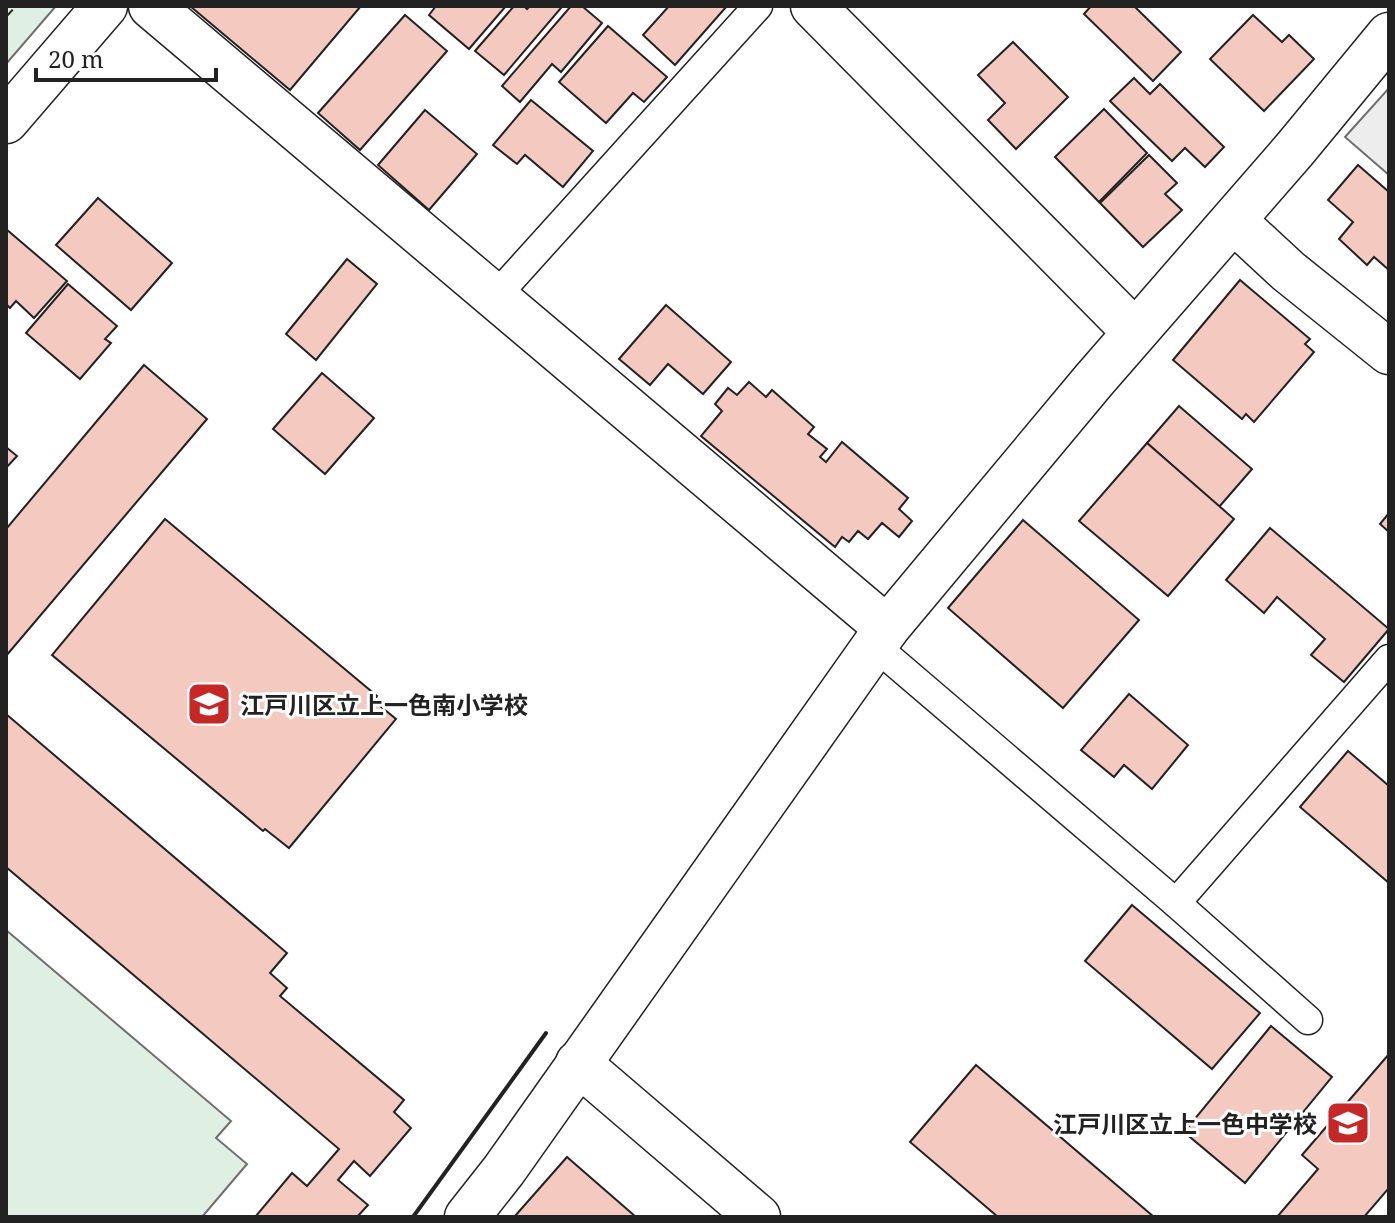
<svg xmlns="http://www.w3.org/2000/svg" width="1395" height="1223" font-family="'Noto Serif','Noto Sans JP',serif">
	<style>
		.green { fill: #e0efe3; stroke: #6f6f6f; stroke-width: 2 }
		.parking { fill: #ededed; stroke: #6f6f6f; stroke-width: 2 }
		.building { fill: #f3c9c0; stroke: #222; stroke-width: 2 }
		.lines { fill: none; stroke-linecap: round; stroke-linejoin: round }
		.lane-casing { stroke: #222; stroke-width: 31 }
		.street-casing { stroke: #222; stroke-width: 47 }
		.lane { stroke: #fff; stroke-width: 28 }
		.street { stroke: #fff; stroke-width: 44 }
		.fence { stroke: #222; stroke-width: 2; stroke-dasharray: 10 4; stroke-linecap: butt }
		.wall { stroke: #222; stroke-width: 4 }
		.labels { text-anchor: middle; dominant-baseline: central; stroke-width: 6; stroke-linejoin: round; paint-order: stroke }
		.poi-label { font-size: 24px; font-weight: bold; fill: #222; stroke: #fff; text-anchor: start }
	</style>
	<rect width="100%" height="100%" fill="#fff"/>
	<!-- green -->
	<g class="green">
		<path d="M6,6H56L6,64Z"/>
		<path d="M6,930L231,1121L216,1138L247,1164L202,1217H6Z"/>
	</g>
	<!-- parking -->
	<path class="parking" d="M1389,88V175L1345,137Z"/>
	<!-- building -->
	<g class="building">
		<path d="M190,6H361L290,90Z"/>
		<path d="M436,6H506L469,49L429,15Z"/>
		<path d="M514,6H524L527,9L530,6H558L561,8L504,75L475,51Z"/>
		<path d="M571,6H582L602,23L561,72L552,64L520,102L502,86Z"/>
		<path d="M669,6H727L675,65L643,35Z"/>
		<path d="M1091,6H1134L1181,52L1153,81L1084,14Z"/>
		<path d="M405,15L447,51L360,150L318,113Z"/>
		<path d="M1253,15L1282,42L1289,35L1314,59L1264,111L1210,59Z"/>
		<path d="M608,26L667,77L644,102L633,93L606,123L559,82Z"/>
		<path d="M1013,42L1068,97L1016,149L988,120L1005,103L978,75Z"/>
		<path d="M1134,78L1150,94L1160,84L1224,147L1205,167L1185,148L1172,161L1110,101Z"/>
		<path d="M531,100L593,151L563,187L525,155L517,164L493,145Z"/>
		<path d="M1104,109L1147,153L1099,202L1055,157Z"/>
		<path d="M425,110L477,154L429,210L378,165Z"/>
		<path d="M1149,155L1177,183L1165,194L1182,210L1143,247L1100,203Z"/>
		<path d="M1358,165L1389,192V270L1374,257L1367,265L1339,239L1353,222L1328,200Z"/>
		<path d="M98,198L172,263L131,310L56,245Z"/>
		<path d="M6,229L67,281L34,318L16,301L10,308L6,304Z"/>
		<path d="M347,259L377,284L316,360L286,334Z"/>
		<path d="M1240,280L1310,339L1305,344L1314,352L1254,422L1246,414L1242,419L1173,360Z"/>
		<path d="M68,284L117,326L105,339L111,343L80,379L26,333Z"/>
		<path d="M666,305L731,362L703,394L668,364L650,385L619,359Z"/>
		<path d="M144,365L207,419L6,656V529Z"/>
		<path d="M322,373L374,418L325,474L273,429Z"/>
		<path d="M749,382L766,397L772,390L814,427L808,434L827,449L820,457L826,462L842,442L908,498L899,509L912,521L899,537L882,523L868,539L858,531L849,542L842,537L835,547L701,436L722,411L715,404L728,388L737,395Z"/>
		<path d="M1179,406L1252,469L1219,507L1147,443Z"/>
		<path d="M1147,443L1234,519L1168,596L1079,521Z"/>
		<path d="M6,447L17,456L6,468Z"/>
		<path d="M1389,513V532L1380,524Z"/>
		<path d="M165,519L377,696L374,701L396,719L289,848L265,829L263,831L52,655Z"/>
		<path d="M1023,520L1139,620L1063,708L948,608Z"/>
		<path d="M1270,528L1389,629L1344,682L1311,655L1325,639L1277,597L1264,613L1226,580Z"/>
		<path d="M1129,694L1188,745L1152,789L1124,765L1114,777L1081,750Z"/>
		<path d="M6,714L287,953L270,973L287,988L280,996L404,1100L394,1112L411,1128L370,1176L354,1161L338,1180L368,1205L357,1217H255L292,1173L307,1186L339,1149L6,867Z"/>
		<path d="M1348,751L1389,786V883L1300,807Z"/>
		<path d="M1132,905L1260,1013L1212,1069L1085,961Z"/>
		<path d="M1271,1026L1332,1077L1245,1183L1184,1132Z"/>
		<path d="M1389,1054V1188L1364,1217H1277L1318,1169L1302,1155Z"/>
		<path d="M976,1065L1154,1217H998L910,1142Z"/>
		<path d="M567,1157L636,1217H517L515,1216Z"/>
	</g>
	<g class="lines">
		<!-- lane casing -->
		<g class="lane-casing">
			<g id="lane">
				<path d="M494,298L758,6"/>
				<path d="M874,645L1176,903L1308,1020"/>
				<path d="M1176,903L1389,659"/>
			</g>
		</g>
		<!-- street casing -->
		<g class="street-casing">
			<g id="street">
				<path d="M151,6L887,628"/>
				<path d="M813,6L1135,332"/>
				<path d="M6,121L105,6"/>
				<path d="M1234,221L1288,271L1389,352"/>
				<path d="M578,1063L758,1217"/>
				<path d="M467,1217L504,1170L887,628L1094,380L1295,149L1389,35"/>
			</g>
		</g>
		<!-- lane -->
		<use href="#lane" class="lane"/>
		<!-- street -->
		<use href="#street" class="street"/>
		<!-- fence -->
		<path class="fence" d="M6,17L16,6"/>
		<!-- wall -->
		<path class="wall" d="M413,1217L546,1033"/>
	</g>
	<!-- icons -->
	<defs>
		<g id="school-square" transform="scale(2.3)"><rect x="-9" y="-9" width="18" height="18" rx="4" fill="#c62828" stroke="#fff"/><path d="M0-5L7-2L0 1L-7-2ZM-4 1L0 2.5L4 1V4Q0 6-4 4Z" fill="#fff"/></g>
	</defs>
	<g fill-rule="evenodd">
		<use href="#school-square" x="209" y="704"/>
		<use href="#school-square" x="1348" y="1123"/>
	</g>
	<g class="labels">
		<!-- poi labels -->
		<g class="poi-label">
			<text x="240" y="704">江戸川区立上一色南小学校</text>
			<text x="1317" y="1123" text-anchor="end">江戸川区立上一色中学校</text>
		</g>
	</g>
	<!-- border -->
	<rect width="1395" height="1223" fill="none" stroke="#222222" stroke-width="16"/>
	<!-- scale -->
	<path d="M36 68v12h180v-12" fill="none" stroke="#222222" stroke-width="4"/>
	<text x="48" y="68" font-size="24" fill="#222222" stroke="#ffffff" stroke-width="6" paint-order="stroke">20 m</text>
</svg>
